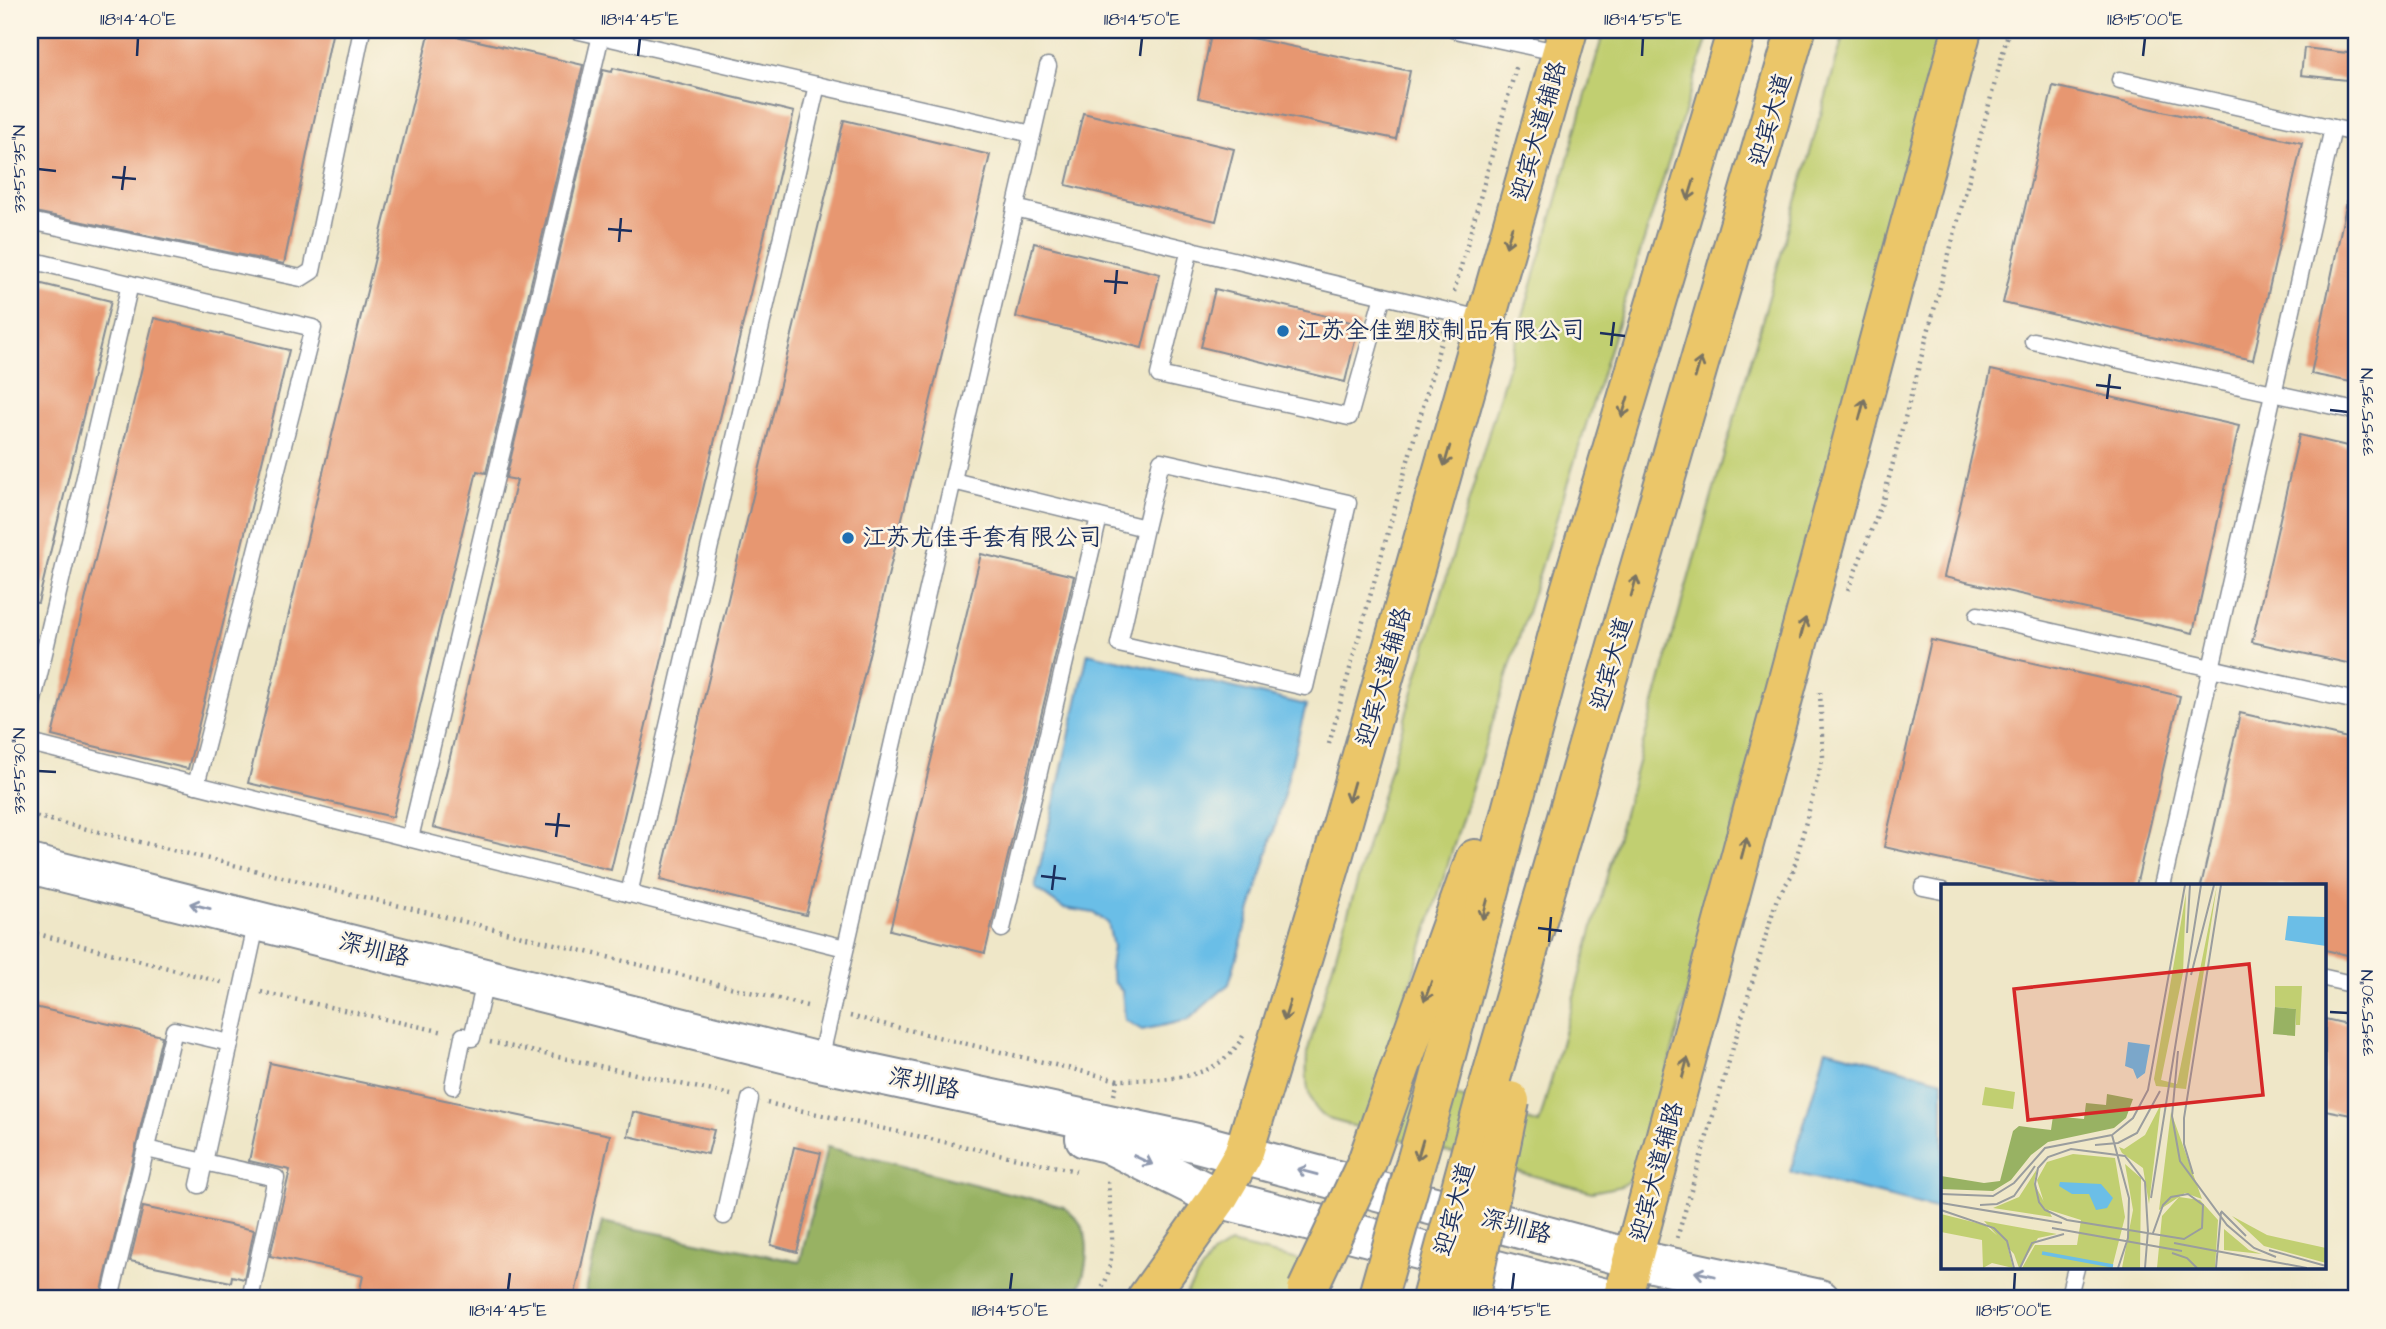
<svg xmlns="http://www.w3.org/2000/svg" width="2386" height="1329" font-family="'Architects Daughter','LXGW WenKai TC',sans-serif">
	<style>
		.green { fill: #c1cf71; stroke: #6e7f68; stroke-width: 2 }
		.forest { fill: #98b263; stroke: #5a7060; stroke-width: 2 }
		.water { fill: #6bbee7; stroke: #4376a2; stroke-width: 2 }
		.building { fill: #e79771 }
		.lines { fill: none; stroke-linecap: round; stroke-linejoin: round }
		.service-casing { stroke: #858b93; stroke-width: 19 }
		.tertiary-casing { stroke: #858b93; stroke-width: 42 }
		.primary-casing { stroke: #858b93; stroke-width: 42 }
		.trunk-casing { stroke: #858b93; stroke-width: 42 }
		.path { stroke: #858b93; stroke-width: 4.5; stroke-dasharray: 2 5; stroke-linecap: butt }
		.service { stroke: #fff; stroke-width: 16 }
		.tertiary { stroke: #fff; stroke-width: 38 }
		.primary { stroke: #ebc669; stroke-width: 38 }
		.trunk { stroke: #ebc669; stroke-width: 38 }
		.trunk-bridge-casing { stroke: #858b93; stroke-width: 42; stroke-linecap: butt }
		.trunk-bridge { stroke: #ebc669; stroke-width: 38 }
		.oneway { stroke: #797363 }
		.oneway2 { stroke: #8d97ae }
		.ticks { fill: none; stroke: #1b2f5e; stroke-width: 2.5 }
		.poi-dot { fill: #1f6fb2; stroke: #fcf5e5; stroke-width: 2.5 }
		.labels { text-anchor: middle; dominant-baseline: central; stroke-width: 5; stroke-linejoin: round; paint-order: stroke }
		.street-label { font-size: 24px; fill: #1b2f5e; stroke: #fcf5e5 }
		.poi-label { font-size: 24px; fill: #1b2f5e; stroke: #fcf5e5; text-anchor: start }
		.inset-river { fill: none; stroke: #6bbee7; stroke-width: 3.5 }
		.inset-road { fill: none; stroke: #9a9d9e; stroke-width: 2 }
		.view { fill: #d62828; fill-opacity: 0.15; stroke: #d62828; stroke-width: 3.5 }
		.inset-edge { fill: none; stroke: #1b2f5e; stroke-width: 3.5 }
		.neatline { fill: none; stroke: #1b2f5e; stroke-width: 2.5 }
		.ticks-label { font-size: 18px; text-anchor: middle; fill: #1b2f5e }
	</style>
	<rect width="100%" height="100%" fill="#fcf5e5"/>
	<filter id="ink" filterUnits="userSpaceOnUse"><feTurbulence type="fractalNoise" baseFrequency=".0143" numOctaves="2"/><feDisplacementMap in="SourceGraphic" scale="14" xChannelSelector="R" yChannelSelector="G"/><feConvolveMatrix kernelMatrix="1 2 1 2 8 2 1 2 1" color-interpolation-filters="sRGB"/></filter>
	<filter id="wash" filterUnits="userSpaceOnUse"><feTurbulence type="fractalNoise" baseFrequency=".00686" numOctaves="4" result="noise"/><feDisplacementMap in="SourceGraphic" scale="28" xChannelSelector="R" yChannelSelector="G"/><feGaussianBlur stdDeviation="1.57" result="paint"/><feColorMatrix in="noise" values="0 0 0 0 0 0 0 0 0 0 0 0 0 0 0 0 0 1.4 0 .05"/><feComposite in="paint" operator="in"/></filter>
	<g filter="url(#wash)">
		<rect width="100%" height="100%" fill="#efe7c8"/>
		<!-- green -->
		<g class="green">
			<path d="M1604,30H1710L1383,1071L1539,1124L1683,598L1845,30H1948L1639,1174L1621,1186L1592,1192L1328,1119C1304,1105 1306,1077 1307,1053L1554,210Z"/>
			<path d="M1230,1244L1311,1263L1293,1299H1182L1212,1255Z"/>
		</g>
		<!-- forest -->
		<path class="forest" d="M827,1147L1064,1207C1070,1213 1080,1220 1083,1228C1092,1251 1084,1278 1075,1299H584L602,1222L800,1262Z"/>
		<!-- water -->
		<g class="water">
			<path d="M1088,653L1306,705L1277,821L1229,984L1188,1020L1142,1030L1125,1020L1122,991L1114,982L1110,968L1113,947L1108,923L1094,913L1063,908L1035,888Z"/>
			<path d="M1826,1049L1943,1080V1210L1790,1172Z"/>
		</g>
		<g id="blocks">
			<!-- building -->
			<g class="building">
				<path d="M30,30H333L284,264L30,211Z"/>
				<path d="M430,30L583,65L486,473L477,471L393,817L248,783Z"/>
				<path d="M1212,30L1410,71L1396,139L1198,98Z"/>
				<path d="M2304,48L2356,54V81L2301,75Z"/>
				<path d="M613,68L794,112L611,870L433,827L517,480L506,478L603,70L612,72Z"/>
				<path d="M2053,86L2302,143L2253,360L2003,303Z"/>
				<path d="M1083,113L1234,149L1216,221L1066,185Z"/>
				<path d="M844,120L990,155L806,915L660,880Z"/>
				<path d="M2347,201L2356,202V383L2311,374Z"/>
				<path d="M1034,243L1160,274L1142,348L1016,317Z"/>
				<path d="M30,281L111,301L38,603L30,602Z"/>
				<path d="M1215,289L1359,324L1345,382L1201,347Z"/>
				<path d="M154,318L289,350L188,769L52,736Z"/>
				<path d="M1991,370L2239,426L2193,633L1944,577Z"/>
				<path d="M2299,435L2356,448V665L2252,642Z"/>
				<path d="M981,554L1074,576L985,953L890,930Z"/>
				<path d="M1931,640L2180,696L2136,886H2059L1884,847Z"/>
				<path d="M2240,713L2356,740V957L2325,950V886H2201Z"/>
				<path d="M30,1006L162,1036L100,1299H30Z"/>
				<path d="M2325,1019L2356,1026V1116L2325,1110Z"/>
				<path d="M270,1063L610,1135L574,1299H358L363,1276L270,1256L290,1170L249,1161Z"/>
				<path d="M633,1112L714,1130L708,1154L628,1136Z"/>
				<path d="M794,1147L821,1153L797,1252L771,1245Z"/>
				<path d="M143,1207L254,1230L244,1279L232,1276L231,1282L130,1261Z"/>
			</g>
		</g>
	</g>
	<g filter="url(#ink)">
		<use href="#blocks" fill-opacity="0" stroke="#858b93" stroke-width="2"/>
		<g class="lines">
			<!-- service casing -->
			<g class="service-casing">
				<g id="service">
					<path d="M575,30L1032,134"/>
					<path d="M1455,30L1561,53"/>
					<path d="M2120,80L2356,133"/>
					<path d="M1015,208L1485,320"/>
					<path d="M30,221L301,278L312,271L362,30"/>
					<path d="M1190,249L1159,375L1349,417L1383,296"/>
					<path d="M30,260L313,328L196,785"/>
					<path d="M2033,341L2356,411"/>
					<path d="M953,481L1145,528L1161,461L1348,503L1305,687L1119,644L1145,528"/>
					<path d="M1978,615L2356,701"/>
					<path d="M30,713L130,284"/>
					<path d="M30,743L845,948"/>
					<path d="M410,838L601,35"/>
					<path d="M2162,886L2333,128"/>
					<path d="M1923,887L1943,891"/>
					<path d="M629,894L817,85"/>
					<path d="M1002,929L1099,517"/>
					<path d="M2325,978L2356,985"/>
					<path d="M472,1038L486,978"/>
					<path d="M819,1064L1048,66"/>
					<path d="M453,1086L463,1036"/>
					<path d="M146,1149L276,1178L250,1299"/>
					<path d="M199,1185L257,921"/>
					<path d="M724,1216L750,1099"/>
					<path d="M110,1299L174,1030L230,1043"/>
					<path d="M2068,1299L2076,1268"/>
				</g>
			</g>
			<!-- tertiary casing -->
			<g class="tertiary-casing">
				<g id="tertiary">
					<path d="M30,864L819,1062L1193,1142L1634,1259L1820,1299"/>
					<path d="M1085,1138L1107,1143L1218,1198L1609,1299"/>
				</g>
			</g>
			<!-- primary casing -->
			<g class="primary-casing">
				<g id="primary">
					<path d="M1146,1299L1218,1198L1243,1155L1331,864L1568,30"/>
					<path d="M1622,1299L1962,30"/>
				</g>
			</g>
			<!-- trunk casing -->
			<g class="trunk-casing">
				<g id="trunk">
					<path d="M1398,1074L1475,859"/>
					<path d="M1438,1085L1566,604L1737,30"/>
					<path d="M1485,1099L1796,30"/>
				</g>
			</g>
			<!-- path -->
			<g class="path">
				<path d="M1454,292L1517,64"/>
				<path d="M1848,590L1883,500L2009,30"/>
				<path d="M1329,744L1444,331"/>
				<path d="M30,815L811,1007"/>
				<path d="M30,932L225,983"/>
				<path d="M261,992L444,1032"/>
				<path d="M850,1016L1118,1080"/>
				<path d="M490,1042L731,1095"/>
				<path d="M1114,1095L1118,1080C1166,1079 1220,1083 1244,1034"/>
				<path d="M767,1103L1076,1171"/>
				<path d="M1677,1238L1777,898L1792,875L1823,757L1820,692"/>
				<path d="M1095,1299C1122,1265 1109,1217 1108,1177"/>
			</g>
			<!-- service -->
			<use href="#service" class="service"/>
			<!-- tertiary -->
			<use href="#tertiary" class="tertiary"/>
			<!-- primary -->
			<use href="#primary" class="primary"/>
			<!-- trunk -->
			<use href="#trunk" class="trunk"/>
			<!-- trunk-bridge casing -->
			<g class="trunk-bridge-casing">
				<g id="trunk-bridge">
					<path d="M1307,1290L1367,1162L1398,1074"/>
					<path d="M1377,1299L1438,1085"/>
					<path d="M1431,1299L1485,1099"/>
					<path d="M1469,1299L1510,1101"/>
				</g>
			</g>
			<!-- trunk-bridge -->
			<use href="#trunk-bridge" class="trunk-bridge"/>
		</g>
		<!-- one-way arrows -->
		<defs><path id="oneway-shaft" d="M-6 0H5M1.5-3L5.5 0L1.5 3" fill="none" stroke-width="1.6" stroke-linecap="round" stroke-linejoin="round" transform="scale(1.75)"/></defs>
		<g class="oneway">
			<use href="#oneway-shaft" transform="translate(1691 190) rotate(107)"/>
			<use href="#oneway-shaft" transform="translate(1509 237) rotate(106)"/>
			<use href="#oneway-shaft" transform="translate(1698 368) rotate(-74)"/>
			<use href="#oneway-shaft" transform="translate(1625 407) rotate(107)"/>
			<use href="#oneway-shaft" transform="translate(1862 409) rotate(-75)"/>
			<use href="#oneway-shaft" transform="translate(1447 456) rotate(106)"/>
			<use href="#oneway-shaft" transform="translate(1634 586) rotate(-74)"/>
			<use href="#oneway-shaft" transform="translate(1803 628) rotate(-75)"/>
			<use href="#oneway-shaft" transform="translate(1351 792) rotate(106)"/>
			<use href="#oneway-shaft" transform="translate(1744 848) rotate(-75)"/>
			<use href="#oneway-shaft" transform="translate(1485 909) rotate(105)"/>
			<use href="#oneway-shaft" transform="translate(1428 991) rotate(110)"/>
			<use href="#oneway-shaft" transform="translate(1287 1011) rotate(107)"/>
			<use href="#oneway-shaft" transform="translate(1685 1068) rotate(-75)"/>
			<use href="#oneway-shaft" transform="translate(1420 1150) rotate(106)"/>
		</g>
		<g class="oneway2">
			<use href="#oneway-shaft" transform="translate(200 906) rotate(-166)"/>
			<use href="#oneway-shaft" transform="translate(1143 1160) rotate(26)"/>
			<use href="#oneway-shaft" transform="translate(1307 1172) rotate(-165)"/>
			<use href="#oneway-shaft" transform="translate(1705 1274) rotate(-168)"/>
		</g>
	</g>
	<!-- ticks -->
	<path class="ticks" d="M137,56L138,38M638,56L640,38M1140,56L1142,38M1642,56L1643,38M2143,56L2145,38M38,169L56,171M112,177L136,179M122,190L125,166M608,229L632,231M619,242L621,218M1104,281L1128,283M1115,294L1117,270M1600,333L1625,336M1611,346L1614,322M2096,385L2121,388M2107,399L2110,374M2330,410L2348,412M38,771L56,772M545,824L570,826M556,837L559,813M1041,876L1066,879M1052,890L1055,865M1538,928L1562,931M1549,942L1551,917M2330,1012L2348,1013M508,1290L510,1273M1010,1290L1012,1273M1512,1290L1514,1273M2014,1290L2015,1273"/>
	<!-- markers -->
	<g class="poi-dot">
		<circle cx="1283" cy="331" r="7"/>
		<circle cx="848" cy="538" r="7"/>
	</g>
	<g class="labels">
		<!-- street labels -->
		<g class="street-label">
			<text transform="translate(1771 120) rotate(-74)">迎宾大道</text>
			<text transform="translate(1539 131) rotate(-74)">迎宾大道辅路</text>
			<text transform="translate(1612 664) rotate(-74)">迎宾大道</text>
			<text transform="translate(1384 677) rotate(-74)">迎宾大道辅路</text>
			<text transform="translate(374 950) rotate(14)">深圳路</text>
			<text transform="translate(924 1084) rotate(12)">深圳路</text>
			<text transform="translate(1657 1172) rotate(-75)">迎宾大道辅路</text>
			<text transform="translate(1455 1209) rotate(-75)">迎宾大道</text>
			<text transform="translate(1516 1227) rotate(15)">深圳路</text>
		</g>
		<!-- poi labels -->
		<g class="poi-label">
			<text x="1297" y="331">江苏全佳塑胶制品有限公司</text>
			<text x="862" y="538">江苏尤佳手套有限公司</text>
		</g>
	</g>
	<!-- overview -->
	<g transform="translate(1941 884)">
		<rect width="385" height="385" fill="#efe7c8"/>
		<path d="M276,1L245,205L215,202L213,195L245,9L242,89L220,196L236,200ZM334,102H361L359,141H355V125L334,123ZM44,203L74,208L72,225L41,221ZM220,220L208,320L202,284L181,269L178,263L183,265L204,251ZM230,228L261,315L244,309L218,326ZM132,270L174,274L184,333L171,384H81L94,361H136L140,336L105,325L96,296L106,278ZM184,280L200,294L199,384H181L192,326ZM96,285L93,299L111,333L52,324L78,313ZM238,313L259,316L277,336L274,384H216L221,332ZM0,330L44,341L66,360L72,384L51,379L42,384L41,356L0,348ZM291,332L326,351L385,364V379L323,362ZM43,337L116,350L97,354L78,384L73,370ZM283,345L308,366L321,370L283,366Z" fill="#c1cf71"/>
		<path d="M334,123L355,125L354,152L332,150ZM166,210L192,215L185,234L173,244L107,258L90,271L70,296L52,307L0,305V292L43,299L59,297L72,247L78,242L110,246L112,232L143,235L145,219L165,221Z" fill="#98b263"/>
		<path d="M347,32L385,33V62L344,56ZM187,158L209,161L204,189L196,195L192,185L184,182ZM119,298L160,300L172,314L166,324L155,326L148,310H131L118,302Z" fill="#6bbee7"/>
		<path class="inset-river" d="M101,369L172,382"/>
		<path class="inset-road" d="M246,49L249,1M250,91L273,1M237,167L231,232L239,277L286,341L313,364L335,373M154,261L177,259L196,249L219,207M252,290L243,260V234L280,1M0,310L52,312L73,299L104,264L171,251M210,314L260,1M0,319L121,339M39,321L56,320L73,312L94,282M0,326L53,344L66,357L73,384M280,327L305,352M111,344L241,367M207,348L204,298L184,272L130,265L107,273L97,284L94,300L98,318L104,326L126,336L243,355L261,344L262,321L247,310L230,313L222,321L212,349M233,359L366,384M328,366L385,382M231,369L246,374L256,384M79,384L91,359L123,350M177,384L187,354L188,314L171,251L192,234L207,206L244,1M204,384L207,346M275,384L280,328"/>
		<path class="view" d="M308,80L322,211L87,236L73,105Z"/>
		<rect width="385" height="385" class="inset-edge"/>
	</g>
	<!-- margin -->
	<rect width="2386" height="1329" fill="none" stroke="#fcf5e5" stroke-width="77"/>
	<rect x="38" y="38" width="2310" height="1252" class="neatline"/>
	<g class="ticks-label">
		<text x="138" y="25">118°14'40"E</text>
		<text x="640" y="25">118°14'45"E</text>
		<text x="1142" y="25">118°14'50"E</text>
		<text x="1643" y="25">118°14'55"E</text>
		<text x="2145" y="25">118°15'00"E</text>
		<text transform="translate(19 169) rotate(-90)" y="6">33°55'35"N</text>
		<text transform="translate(2367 412) rotate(-90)" y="6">33°55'35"N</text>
		<text transform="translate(19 771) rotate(-90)" y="6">33°55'30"N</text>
		<text transform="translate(2367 1013) rotate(-90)" y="6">33°55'30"N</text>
		<text x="508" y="1316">118°14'45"E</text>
		<text x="1010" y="1316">118°14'50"E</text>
		<text x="1512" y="1316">118°14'55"E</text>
		<text x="2014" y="1316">118°15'00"E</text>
	</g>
</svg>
